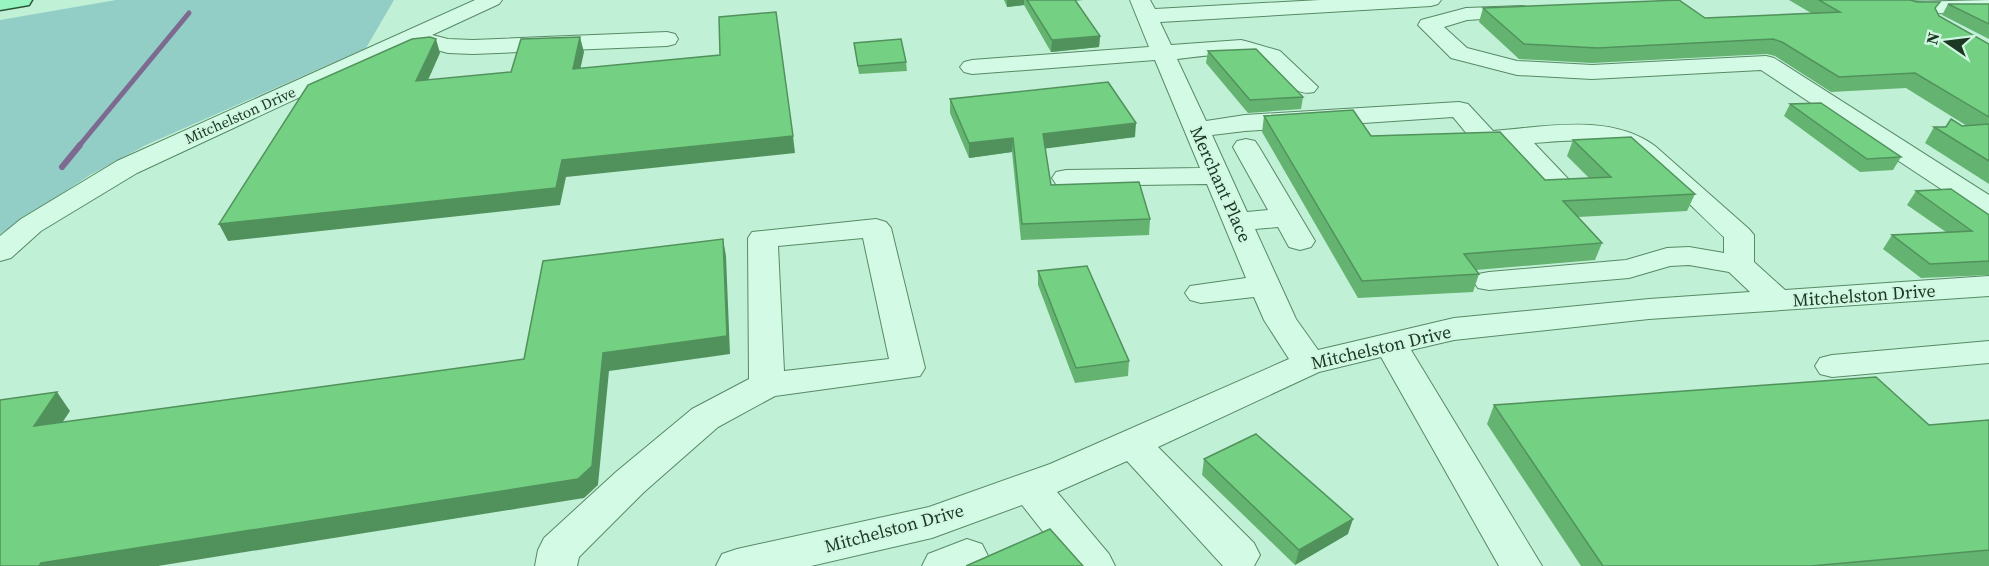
<svg xmlns="http://www.w3.org/2000/svg" width="1989" height="566" font-family="'Source Serif 4',serif">
	<style>
		.green { fill: #93cec6 }
		.lines { fill: none; stroke-linecap: round; stroke-linejoin: round }
		.stream-far1 { stroke: #7d6a90; stroke-width: 5 }
		.stream { stroke: #7d6a90; stroke-width: 6 }
		.minor-casing { stroke: #578a65; stroke-width: 2 }
		.major-casing { stroke: #2c5735; stroke-width: 3 }
		.minor { fill: #d3fae5; fill-rule: evenodd }
		.major { fill: #96f5c0; fill-rule: evenodd }
		.wall { fill: #64b371 }
		.shaded-wall { fill: #51925c }
		.building { fill: #74d083; stroke: #51925c; stroke-width: 1.5 }
		.labels { text-anchor: middle; dominant-baseline: central; stroke-width: 4.5; stroke-linejoin: round; paint-order: stroke }
		.far-street-label { font-size: 15px; fill: #1c3823; stroke: #d0f7e2 }
		.street-label { font-size: 18px; fill: #1c3823; stroke: #d0f7e2 }
	</style>
	<rect width="100%" height="100%" fill="#c0f0d6"/>
	<!-- green -->
	<path class="green" d="M116,0H394L366,48L146,145L90,175L0,234V20Z"/>
	<g class="lines">
		<!-- stream-far1 -->
		<path class="stream-far1" d="M79,146L189,13"/>
		<!-- stream -->
		<path class="stream" d="M62,167L80,145"/>
		<!-- minor casing -->
		<g class="minor-casing">
			<g id="minor">
				<path d="M475,0H502L499,4L432,35L448,39L473,40L667,32L675,34L678,39L675,44L667,46L473,54L448,53L414,44L137,173L41,231L11,258L0,261V236L21,219L117,161Z"/>
				<path d="M1130,0H1150L1155,9L1320,0H1441L1438,4L1431,6L1160,22L1171,45L1241,40L1249,42L1280,51L1318,87L1314,92C1289,98 1282,68 1261,60C1235,50 1205,56 1177,59L1206,121L1245,115L1459,102L1468,104L1493,131C1545,127 1610,113 1655,146L1749,229L1754,235V262L1785,290L1989,276V296L1649,319L1454,340L1411,350L1542,566H1499L1381,357L1319,372L1158,447L1254,543L1260,555L1254,566H1223L1127,461L1057,492L1109,554L1115,566H1070L1022,505L932,538L811,566H716L722,554L737,549L929,507L1050,464L1289,359L1264,320L1254,297L1201,303L1190,300L1185,293L1190,286L1246,278L1207,184L1066,186L1056,184L1052,178L1056,172L1066,170L1200,168L1155,60L972,74L964,72L960,67L964,62L972,60L1149,47ZM1453,117C1474,141 1472,148 1507,145L1549,190L1559,192L1569,190L1573,184L1534,143C1559,141 1587,138 1612,144C1637,149 1702,217 1724,237V253L1689,247L1667,248L1626,260L1489,272L1478,274L1473,281L1478,288L1489,290L1629,278L1670,266L1689,265L1729,272L1750,292L1649,299L1454,318L1318,350L1296,319L1255,229L1278,227L1289,247L1300,250L1311,247L1315,241L1259,147L1255,141L1246,139L1237,141L1233,147L1268,210L1247,212L1212,135L1245,131Z"/>
				<path d="M1989,0V12L1910,14L1903,12L1900,8L1903,4L1910,2Z"/>
				<path d="M1523,6L1530,8L1534,12L1530,16L1467,20L1444,27L1467,48L1517,61L1592,65L1766,56L1774,58L1989,195V217L1979,214L1761,70L1592,79L1517,75L1451,58L1418,25L1421,20L1466,8Z"/>
				<path d="M876,219L886,222L891,228L925,368L920,376L775,396L718,427L644,492L579,557L577,566H535L538,550L544,538L616,472L692,409L749,379L748,238L752,232ZM863,238L889,359L784,371L778,246Z"/>
				<path d="M1989,341V363L1832,377L1820,374L1815,366L1820,358L1832,355Z"/>
				<path d="M967,539L982,544L988,556L983,566H922L928,554Z"/>
			</g>
		</g>
		<!-- major casing -->
		<g class="major-casing">
			<path id="major" d="M0,0H32L29,5L0,10Z"/>
		</g>
		<!-- minor -->
		<use href="#minor" class="minor"/>
		<!-- major -->
		<use href="#major" class="major"/>
	</g>
	<!-- wall -->
	<g class="wall">
		<path d="M1004,0H1083L1076,1L1100,36L1099,47L1051,52L1024,5L1007,7Z"/>
		<path d="M1789,0H1927L1913,1L1936,10L1939,16L1989,44V184L1925,143L1934,127L1967,126L1906,88L1831,92L1775,56L1767,54L1592,63L1519,59L1479,22L1483,8L1705,18L1811,13Z"/>
		<path d="M1948,4H1989V39L1942,15Z"/>
		<path d="M854,43L906,62L907,71L859,74Z"/>
		<path d="M1208,51L1303,97L1301,109L1248,113L1206,63Z"/>
		<path d="M950,99L1135,137L1045,148L1051,185L1150,219L1149,235L1021,240L1012,152L969,158L950,113Z"/>
		<path d="M1790,104L1901,157L1893,170L1860,172L1784,116Z"/>
		<path d="M1264,116L1545,180L1589,178L1567,156L1573,140L1695,194L1687,211L1578,217L1602,243L1595,260L1476,270L1479,274L1473,292L1358,298L1262,132Z"/>
		<path d="M1916,191L1989,215V275L1921,278L1883,249L1892,235L1946,232L1907,205Z"/>
		<path d="M1038,271L1129,361L1128,376L1075,383L1038,285Z"/>
		<path d="M1494,405L1929,425L1989,420V566H1581L1487,424Z"/>
		<path d="M1204,459L1348,534L1295,565L1202,475Z"/>
	</g>
	<!-- shaded-wall -->
	<g class="shaded-wall">
		<path d="M1007,0H1024V5L1007,7Z"/>
		<path d="M1100,36L1099,47L1051,52L1052,40Z"/>
		<path d="M580,37L584,52L577,84L573,69Z"/>
		<path d="M436,39L440,53L421,96L416,81Z"/>
		<path d="M1136,123L1135,137L1042,149L1043,134Z"/>
		<path d="M793,136L795,153L566,177L560,205L228,241L219,224L562,160Z"/>
		<path d="M1013,138L1012,152L969,158V143Z"/>
		<path d="M723,239L726,256L730,354L609,371L598,485L584,498L158,566H39L41,563L603,353Z"/>
		<path d="M57,392L70,411L48,444L34,426Z"/>
		<path d="M1353,519L1348,534L1295,565L1299,550Z"/>
	</g>
	<!-- building -->
	<g class="building">
		<path d="M1027,0H1075L1100,36L1052,40Z"/>
		<path d="M1679,0L1705,18L1840,12L1819,0H1910L1917,2H1940L1935,8L1939,16L1989,44V117L1915,73L1839,77L1782,42L1773,39L1597,48L1524,44L1483,8Z"/>
		<path d="M1948,4H1989V24Z"/>
		<path d="M776,12L793,136L562,160L556,188L219,224L308,85L412,39L430,37L436,39L416,81L511,72L521,39L580,37L573,69L720,55L719,17Z"/>
		<path d="M901,39L906,62L858,66L854,43Z"/>
		<path d="M1256,49L1303,97L1250,100L1208,51Z"/>
		<path d="M1108,82L1136,123L1043,134L1051,185L1139,182L1150,219L1022,224L1013,138L969,143L950,99Z"/>
		<path d="M1821,103L1901,157L1867,159L1790,104Z"/>
		<path d="M1353,110L1371,136L1500,132L1545,180L1611,177L1573,140L1631,137L1695,194L1563,201L1602,243L1464,254L1479,274L1362,281L1264,116Z"/>
		<path d="M1951,119L1962,126L1989,124V161L1934,127H1946Z"/>
		<path d="M1951,189L1989,215V261L1930,264L1892,235L1972,231L1916,191Z"/>
		<path d="M723,239L727,336L603,353L592,466L578,479L41,563L39,566H0V400L57,392L34,426L524,359L543,261Z"/>
		<path d="M1087,266L1129,361L1076,368L1038,271Z"/>
		<path d="M1876,377L1929,425L1989,420V550L1811,566H1603L1494,405Z"/>
		<path d="M1256,434L1353,519L1299,550L1204,459Z"/>
		<path d="M1050,529L1083,566H966Z"/>
	</g>
	<g class="labels">
		<!-- far-street labels -->
		<g class="far-street-label">
			<text transform="translate(240 115) rotate(-24)">Mitchelston Drive</text>
		</g>
		<!-- street labels -->
		<g class="street-label">
			<text transform="translate(1221 184) rotate(66)">Merchant Place</text>
			<text transform="translate(1864 295) rotate(-4)">Mitchelston Drive</text>
			<text transform="translate(1381 347) rotate(-13)">Mitchelston Drive</text>
			<text transform="translate(894 528) rotate(-15)">Mitchelston Drive</text>
		</g>
	</g>
	<!-- north arrow -->
	<g transform="translate(1947 42) rotate(284)" stroke="#d0f7e2" stroke-width="4.5" paint-order="stroke">
	<path d="M0-4.5L10 22L0 15L-10 22Z" fill="#1c3823"/>
	<text y="-9" font-size="16" font-weight="bold" text-anchor="middle" fill="#1c3823">N</text>
	</g>
</svg>
